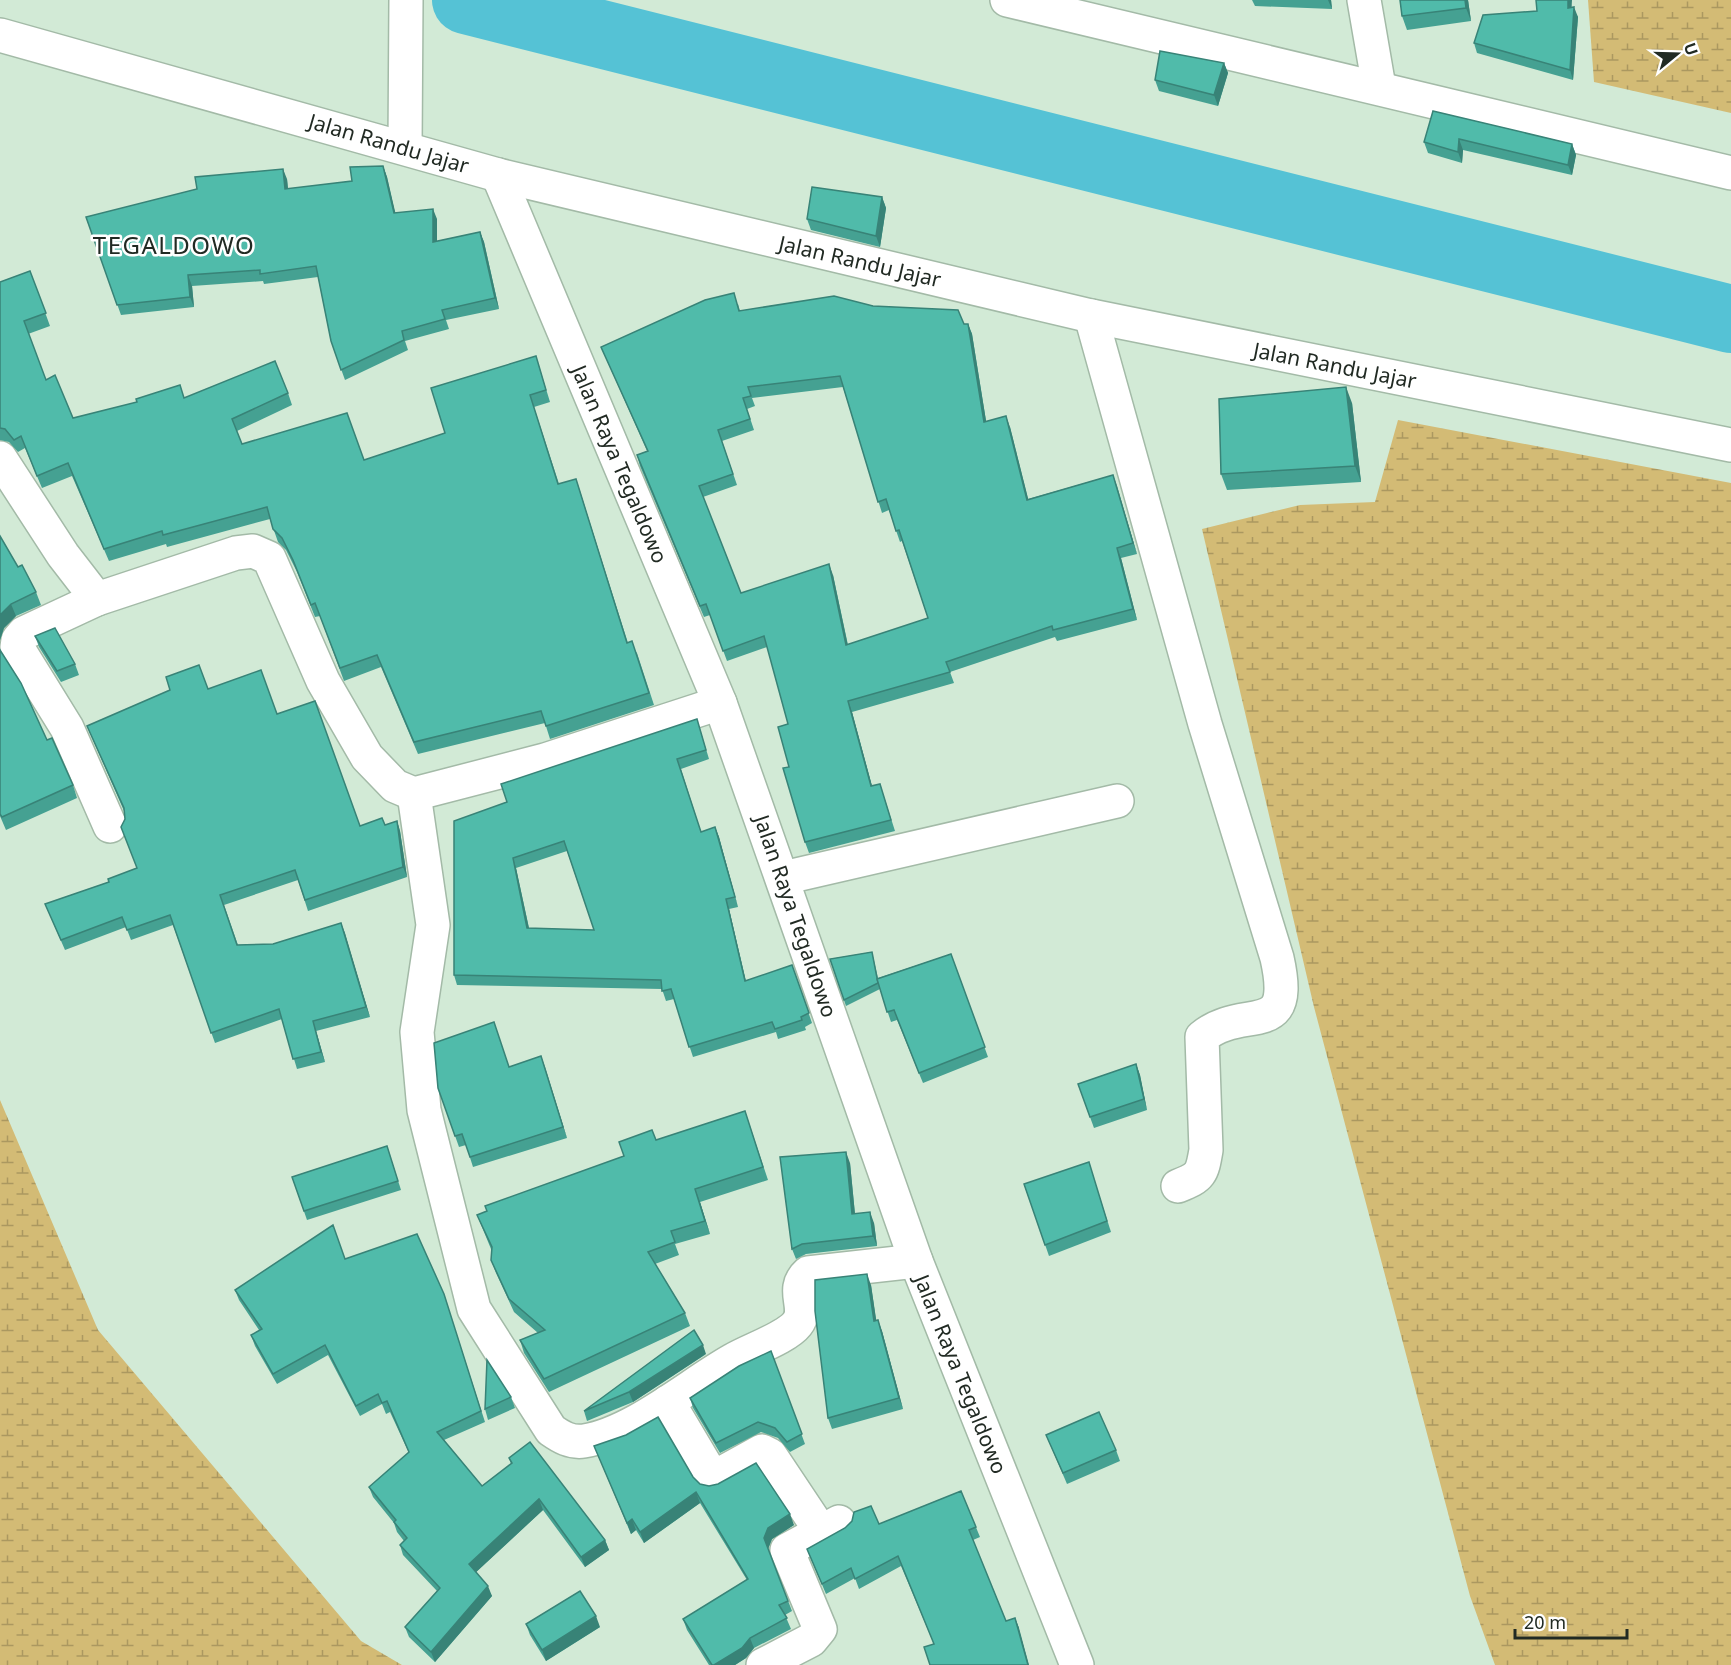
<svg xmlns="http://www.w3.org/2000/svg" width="1731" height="1665" font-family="'Noto Sans',sans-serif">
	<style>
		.wetland { fill: url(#wetland-marsh) }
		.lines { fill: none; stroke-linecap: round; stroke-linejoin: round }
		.river { stroke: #55c2d5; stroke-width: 68 }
		.minor-casing { stroke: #a3baa7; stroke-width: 36 }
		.minor { stroke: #fff; stroke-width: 33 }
		.wall { fill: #45a192; fill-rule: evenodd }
		.shaded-wall { fill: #388377 }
		.building { fill: #50bbaa; stroke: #388377; stroke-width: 1.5; fill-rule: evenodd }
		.labels { text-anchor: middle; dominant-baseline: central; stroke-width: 5; stroke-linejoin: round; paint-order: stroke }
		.street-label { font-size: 21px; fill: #212a23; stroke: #fff }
		.quarter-label { font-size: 24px; letter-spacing: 1.5px; fill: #212a23; stroke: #fff }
	</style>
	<defs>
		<pattern id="wetland-marsh" width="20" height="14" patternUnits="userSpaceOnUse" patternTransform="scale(1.5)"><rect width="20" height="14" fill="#d3bb75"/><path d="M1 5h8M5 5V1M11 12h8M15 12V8" fill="none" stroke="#ab9860"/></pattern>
	</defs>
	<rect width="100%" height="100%" fill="#d2ead6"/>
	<!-- wetland -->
	<g class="wetland">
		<path d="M1588,0H1731V113L1594,82Z"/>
		<path d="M1398,420L1731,483V1665H1495L1470,1596L1314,1007L1202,529L1300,505L1375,502Z"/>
		<path d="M0,1100L98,1330L361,1641L402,1665H0Z"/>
	</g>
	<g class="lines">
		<!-- river -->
		<path class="river" d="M466,0L1731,319"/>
		<!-- minor casing -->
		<g class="minor-casing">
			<g id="minor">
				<path d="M1007,0L1731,173"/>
				<path d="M1364,0L1379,87"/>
				<path d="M0,35L498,175L1091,316L1731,445"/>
				<path d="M405,147L406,0"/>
				<path d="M498,175L720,703L916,1261L1077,1665"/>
				<path d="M1091,316L1205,724L1277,958C1296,1043 1244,1002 1202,1037L1206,1150C1202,1174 1201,1177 1178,1186"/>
				<path d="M0,458L63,555L97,599L236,553L253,551L269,558L323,681L367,757L395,786L414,794L545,760L720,703"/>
				<path d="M97,599L24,633L18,640L17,647L67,728L110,826"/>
				<path d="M414,794L433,925L417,1032L424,1110L474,1309L551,1430C561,1437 571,1443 584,1441C634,1433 690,1384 733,1360C750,1350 786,1338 797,1324C810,1308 789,1290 808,1273L916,1261"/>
				<path d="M783,878L1117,801"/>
				<path d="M668,1402L713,1478L762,1451L770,1455L820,1530"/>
				<path d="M763,1665L811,1640L820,1629L787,1550L839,1522"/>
			</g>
		</g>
		<!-- minor -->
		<use href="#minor" class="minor"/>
	</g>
	<!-- wall -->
	<g class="wall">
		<path d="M1252,0H1331L1332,9L1255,6Z"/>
		<path d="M1400,0H1468L1471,21L1407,30L1402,16Z"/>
		<path d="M1571,8L1578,17L1573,80L1477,53L1474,43Z"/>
		<path d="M1224,63L1228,73L1218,106L1159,91L1155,80Z"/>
		<path d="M1433,111L1572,144L1576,155L1572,175L1463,150L1462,163L1428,153L1424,142Z"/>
		<path d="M383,166L387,177L395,213L437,219V241L480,232L484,242L499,309L446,320L449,329L405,341L408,350L345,380L331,341L318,277L264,284L263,281L192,286L194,307L121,315L86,217L287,179L288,189L352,181Z"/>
		<path d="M882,197L886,208L880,247L811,230L807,219Z"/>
		<path d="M30,271L50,326L28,334L46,380L73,418L184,398L288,393L292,405L237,431L242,444L364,460L445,433L536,356L550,402L534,407L559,484L576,479L628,643L637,653L654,705L550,739L545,723L418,754L381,667L344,681L320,616L315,617L297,572L286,550L278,542L270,519L167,547L166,544L109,561L72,476L42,488L25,448L18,452L9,442L0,440V282Z"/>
		<path d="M738,304L740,311L873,306L964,324H968L972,334L986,421L1010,427L1028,499L1113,475L1137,554L1121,558L1137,620L1057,641L1055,637L950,672L954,683L852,712L872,786L880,784L895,831L809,853L805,842L789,767L788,724L767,647L727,661L710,615L704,617L640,466L637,455L647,451L601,347ZM843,387L882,513L889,510L900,542L902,541L928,618L848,645L833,575L741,593L703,497L737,485L722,441L754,430L747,409L755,406L752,398Z"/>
		<path d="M1352,403L1361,482L1227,490L1221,474Z"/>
		<path d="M0,536L18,567L36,592L41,605L16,616L4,628L0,640Z"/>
		<path d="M35,636L75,664L79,675L61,682L39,647Z"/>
		<path d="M0,650L47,740L73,785L77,798L6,830L0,816Z"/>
		<path d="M208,689L277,714L360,826L385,825L397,821L400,831L407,877L308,911L298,880L224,905L238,945L273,944L341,923L370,1017L316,1031L325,1062L297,1069L282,1019L215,1043L173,925L131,940L126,927L65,950L45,904L109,882L137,868L124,811L87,726Z"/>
		<path d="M700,729L709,759L681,769L701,832L715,827L719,837L738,907L729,909L746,981L792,965L812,1023L805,1027L806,1030L778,1039L776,1032L693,1057L674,999L666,1001L662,989L457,985L454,975L507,802ZM567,851L594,930L529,928L516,868Z"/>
		<path d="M872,952L878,978L951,954L988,1057L923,1083L897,1020L891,1022L880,989L846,1006L830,959Z"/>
		<path d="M541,1056L567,1138L473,1167L466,1145L459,1147L438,1088L509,1067Z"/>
		<path d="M1136,1064L1140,1075L1147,1110L1094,1128L1078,1084Z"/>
		<path d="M745,1111L768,1180L700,1202L710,1234L675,1244L679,1255L655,1264L685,1313L690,1326L549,1392L524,1353L520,1340L538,1333L514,1312L496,1273L491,1260V1249L477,1215L624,1156L656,1140Z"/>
		<path d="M387,1146L401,1190L307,1220L292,1177Z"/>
		<path d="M850,1163L855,1214L874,1223L877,1246L806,1254L796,1259L792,1249Z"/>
		<path d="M1092,1173L1111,1232L1049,1256L1024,1184Z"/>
		<path d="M345,1259L447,1304L485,1422L444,1440L482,1486L511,1464L509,1458L605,1540L609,1550L585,1567L543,1510L476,1572L492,1596L435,1662L409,1637L405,1627L437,1591L403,1555L400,1545L404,1541L397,1532L394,1523L373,1497L369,1487L409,1453L390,1412L386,1414L382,1404L360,1416L328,1355L277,1384L255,1346L251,1335L259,1330L239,1300L235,1290Z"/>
		<path d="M871,1285L876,1320L882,1331L903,1409L832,1429L828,1418Z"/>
		<path d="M771,1351L805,1444L790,1452L778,1438L761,1432L720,1453L693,1408L690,1398Z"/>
		<path d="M706,1354L633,1402L587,1421L584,1411Z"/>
		<path d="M511,1397L515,1408L488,1420L485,1409Z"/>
		<path d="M1046,1435L1116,1450L1120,1461L1067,1484Z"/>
		<path d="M594,1446L693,1477L700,1484L794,1525L772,1539L768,1549L792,1611L785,1615L791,1629L754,1648L746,1658L735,1665H709L687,1630L683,1619L747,1580L700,1503L644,1543L636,1530L631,1534Z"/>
		<path d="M961,1491L980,1537L973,1540L1006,1621L1015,1618L1019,1628L934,1644L901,1566L859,1589L855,1578L826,1594L807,1549L879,1524Z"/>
		<path d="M526,1624L600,1627L546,1661L530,1635Z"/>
	</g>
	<!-- shaded-wall -->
	<g class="shaded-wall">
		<path d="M1328,0H1331L1332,9Z"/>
		<path d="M1465,0H1468L1471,21L1466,8Z"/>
		<path d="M1568,0H1572L1571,18L1568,8Z"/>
		<path d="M1574,7L1578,17L1573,80L1570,70Z"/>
		<path d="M1224,63L1228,73L1218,106L1214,95Z"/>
		<path d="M1459,139L1463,150L1462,163L1458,152Z"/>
		<path d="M1572,144L1576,155L1572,175L1568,165Z"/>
		<path d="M383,166L387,177L398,224L394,213Z"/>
		<path d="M283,169L287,179L289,200L285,189Z"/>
		<path d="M882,197L886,208L880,247L876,236Z"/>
		<path d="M433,209L437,219V253L433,242Z"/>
		<path d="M480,232L484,242L499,309L495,298Z"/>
		<path d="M188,275L192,286L194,307L190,297Z"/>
		<path d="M968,324L972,334L988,433L984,422Z"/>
		<path d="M1346,387L1352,403L1361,482L1355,466Z"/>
		<path d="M1006,416L1010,427L1031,510L1027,500Z"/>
		<path d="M1113,475L1117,486L1137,554L1133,543Z"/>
		<path d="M576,479L580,491L631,655L627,643Z"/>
		<path d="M1117,548L1121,558L1137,620L1133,609Z"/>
		<path d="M829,564L833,575L850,656L846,645Z"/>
		<path d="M11,604L16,616L4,628L0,640V615Z"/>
		<path d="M848,701L852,712L875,797L871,786Z"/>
		<path d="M397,821L400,831L407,877L403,867Z"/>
		<path d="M715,827L719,837L738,907L735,897Z"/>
		<path d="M513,858L516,868L531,938L527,928Z"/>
		<path d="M726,899L729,909L748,991L745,981Z"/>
		<path d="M341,923L345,933L370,1017L366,1007Z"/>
		<path d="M313,1021L316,1031L325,1062L321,1052Z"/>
		<path d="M541,1056L545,1067L567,1138L563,1127Z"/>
		<path d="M1136,1064L1140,1075L1147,1110L1144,1099Z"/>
		<path d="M846,1152L850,1163L856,1225L852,1214Z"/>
		<path d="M695,1189L700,1202L710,1234L705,1221Z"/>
		<path d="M870,1212L874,1223L877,1246L873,1236Z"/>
		<path d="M867,1274L871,1285L878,1332L874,1321Z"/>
		<path d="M878,1320L882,1331L903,1409L899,1398Z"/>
		<path d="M703,1345L706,1354L633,1402L629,1392Z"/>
		<path d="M696,1492L700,1503L644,1543L640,1532Z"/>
		<path d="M539,1499L543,1510L473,1575L469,1564Z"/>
		<path d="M790,1514L794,1525L772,1539L768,1549L764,1538L768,1528Z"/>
		<path d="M632,1519L636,1530L631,1534L627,1523Z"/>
		<path d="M605,1540L609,1550L585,1567L581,1557Z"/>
		<path d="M488,1586L492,1596L435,1662L431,1652Z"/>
		<path d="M596,1616L600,1627L546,1661L542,1650Z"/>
		<path d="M1015,1618L1019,1628L1029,1665H1028Z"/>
		<path d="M750,1638L754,1648L746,1658L735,1665H714Z"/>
	</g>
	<!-- building -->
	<g class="building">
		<path d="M1400,0H1465L1466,8L1402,16Z"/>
		<path d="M1536,0H1568V8L1574,7L1570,70L1474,43L1483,15L1537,11Z"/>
		<path d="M1160,51L1224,63L1214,95L1155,80Z"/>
		<path d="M1433,111L1572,144L1568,165L1459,139L1458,152L1424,142Z"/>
		<path d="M383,166L394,213L433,209V242L480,232L495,298L442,310L445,319L402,331L404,340L341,370L331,341L316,266L260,274V270L188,275L190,297L117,305L86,217L197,189L195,177L283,169L285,189L352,181L350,167Z"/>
		<path d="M812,187L882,197L876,236L807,219Z"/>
		<path d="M30,271L46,313L24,321L46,380L55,375L73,418L137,402L136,399L180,385L184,398L275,361L288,393L232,419L242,444L347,413L364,460L445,433L431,388L536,356L546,390L530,395L558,484L576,479L627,643L632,641L649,693L546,726L541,711L414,742L377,655L340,668L315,603L311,605L293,560L282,538L273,529L267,507L163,535L162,531L104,549L68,463L37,476L21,436L14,440L5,429L0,428V282Z"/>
		<path d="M734,293L739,311L834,296L873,306L958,310L964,324H968L984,422L1006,416L1027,500L1113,475L1133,543L1117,548L1133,609L1053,630L1052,626L946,662L950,672L848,701L871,786L880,784L891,820L805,842L783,768L789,767L778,727L788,724L764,636L723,651L706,604L700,606L637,455L648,451L601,347L705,300ZM840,376L878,502L886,499L896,531L899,530L928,618L846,645L829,564L741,593L699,486L733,474L718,430L750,419L743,398L751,396L748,387Z"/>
		<path d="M1346,387L1355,466L1221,474L1219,399Z"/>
		<path d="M0,536L18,567L22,565L36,592L11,604L0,615Z"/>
		<path d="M55,628L75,664L57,671L35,636Z"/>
		<path d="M0,650L21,683L47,740L52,738L73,785L2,817L0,814Z"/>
		<path d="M199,665L208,689L261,670L277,714L315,701L360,826L382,818L385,825L397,821L403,867L305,900L295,870L220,895L237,945L273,944L341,923L366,1007L313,1021L321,1052L293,1059L279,1009L211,1033L170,915L127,930L122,917L61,940L45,904L109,882L108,879L137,868L121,827L125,819L124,808L87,726L170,690L166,677Z"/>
		<path d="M697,719L706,750L677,759L701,832L715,827L735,897L726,899L745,981L792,965L809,1013L801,1017L802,1020L775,1029L772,1022L689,1047L671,989L662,991L661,980L454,975V821L507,802L501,784ZM564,841L594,930L527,928L513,858Z"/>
		<path d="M872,952L878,983L844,1000L830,959Z"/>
		<path d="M951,954L985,1047L919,1073L894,1010L887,1012L877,979Z"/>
		<path d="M494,1022L509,1067L541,1056L563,1127L470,1157L462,1134L455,1136L438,1088L434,1043Z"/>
		<path d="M1136,1064L1144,1099L1090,1117L1078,1084Z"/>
		<path d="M745,1111L763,1167L695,1189L705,1221L671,1231L675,1242L648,1252L685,1313L544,1379L520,1340L545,1330L509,1299L491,1260L492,1247L477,1215L487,1211L485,1206L624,1156L619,1142L652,1130L656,1140Z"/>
		<path d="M387,1146L398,1181L304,1211L292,1177Z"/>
		<path d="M846,1152L852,1214L870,1212L873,1236L802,1244L792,1249L780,1157Z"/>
		<path d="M1089,1162L1107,1221L1045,1245L1024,1184Z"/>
		<path d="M333,1225L345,1259L417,1234L444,1294L481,1411L437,1432L482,1486L512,1463L509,1458L530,1442L605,1540L581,1557L539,1499L469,1564L488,1586L431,1652L405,1627L440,1588L400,1545L407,1538L394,1522L396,1520L369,1487L409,1452L387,1401L382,1403L378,1394L356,1406L325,1345L273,1374L251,1335L262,1329L235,1290Z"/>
		<path d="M867,1274L874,1321L878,1320L899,1398L828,1418L815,1311V1280Z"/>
		<path d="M694,1330L703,1345L629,1392L584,1411Z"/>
		<path d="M771,1351L802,1434L787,1442L775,1428L758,1422L716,1443L690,1398L739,1366Z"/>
		<path d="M487,1360L511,1397L485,1409Z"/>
		<path d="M1099,1412L1116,1450L1063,1473L1046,1435Z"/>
		<path d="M658,1417L693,1477L700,1484L709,1486L718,1484L756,1463L790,1514L768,1528L764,1538L788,1601L779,1605L787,1618L750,1638L742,1648L714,1665H712L683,1619L748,1579L696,1492L640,1532L632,1519L627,1523L594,1446L626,1435Z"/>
		<path d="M961,1491L976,1527L969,1530L1006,1621L1015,1618L1028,1665H930L924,1647L934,1644L898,1556L855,1579L851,1568L822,1584L807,1549L845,1528L852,1521L854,1512L871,1506L879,1524Z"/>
		<path d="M580,1591L596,1616L542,1650L526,1624Z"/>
	</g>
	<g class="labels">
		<!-- street labels -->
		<g class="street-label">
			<text transform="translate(389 143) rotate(16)">Jalan Randu Jajar</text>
			<text transform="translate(860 261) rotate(13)">Jalan Randu Jajar</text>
			<text transform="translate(1335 365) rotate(11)">Jalan Randu Jajar</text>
			<text transform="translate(620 464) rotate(67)">Jalan Raya Tegaldowo</text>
			<text transform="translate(796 916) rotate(71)">Jalan Raya Tegaldowo</text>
			<text transform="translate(961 1374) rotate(68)">Jalan Raya Tegaldowo</text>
		</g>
		<!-- quarter labels -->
		<g class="quarter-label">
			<text x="174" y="244">TEGALDOWO</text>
		</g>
	</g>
	<!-- north arrow -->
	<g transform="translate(1677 54) rotate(71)" stroke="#ffffff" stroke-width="4.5" paint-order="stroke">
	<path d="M0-4.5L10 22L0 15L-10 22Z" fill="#212a23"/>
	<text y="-9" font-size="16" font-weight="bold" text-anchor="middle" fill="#212a23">U</text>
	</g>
	<!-- scale -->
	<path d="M1515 1629v9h112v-9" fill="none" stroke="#212a23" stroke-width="3"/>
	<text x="1524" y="1629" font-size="18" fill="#212a23" stroke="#ffffff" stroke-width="4.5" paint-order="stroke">20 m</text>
</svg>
